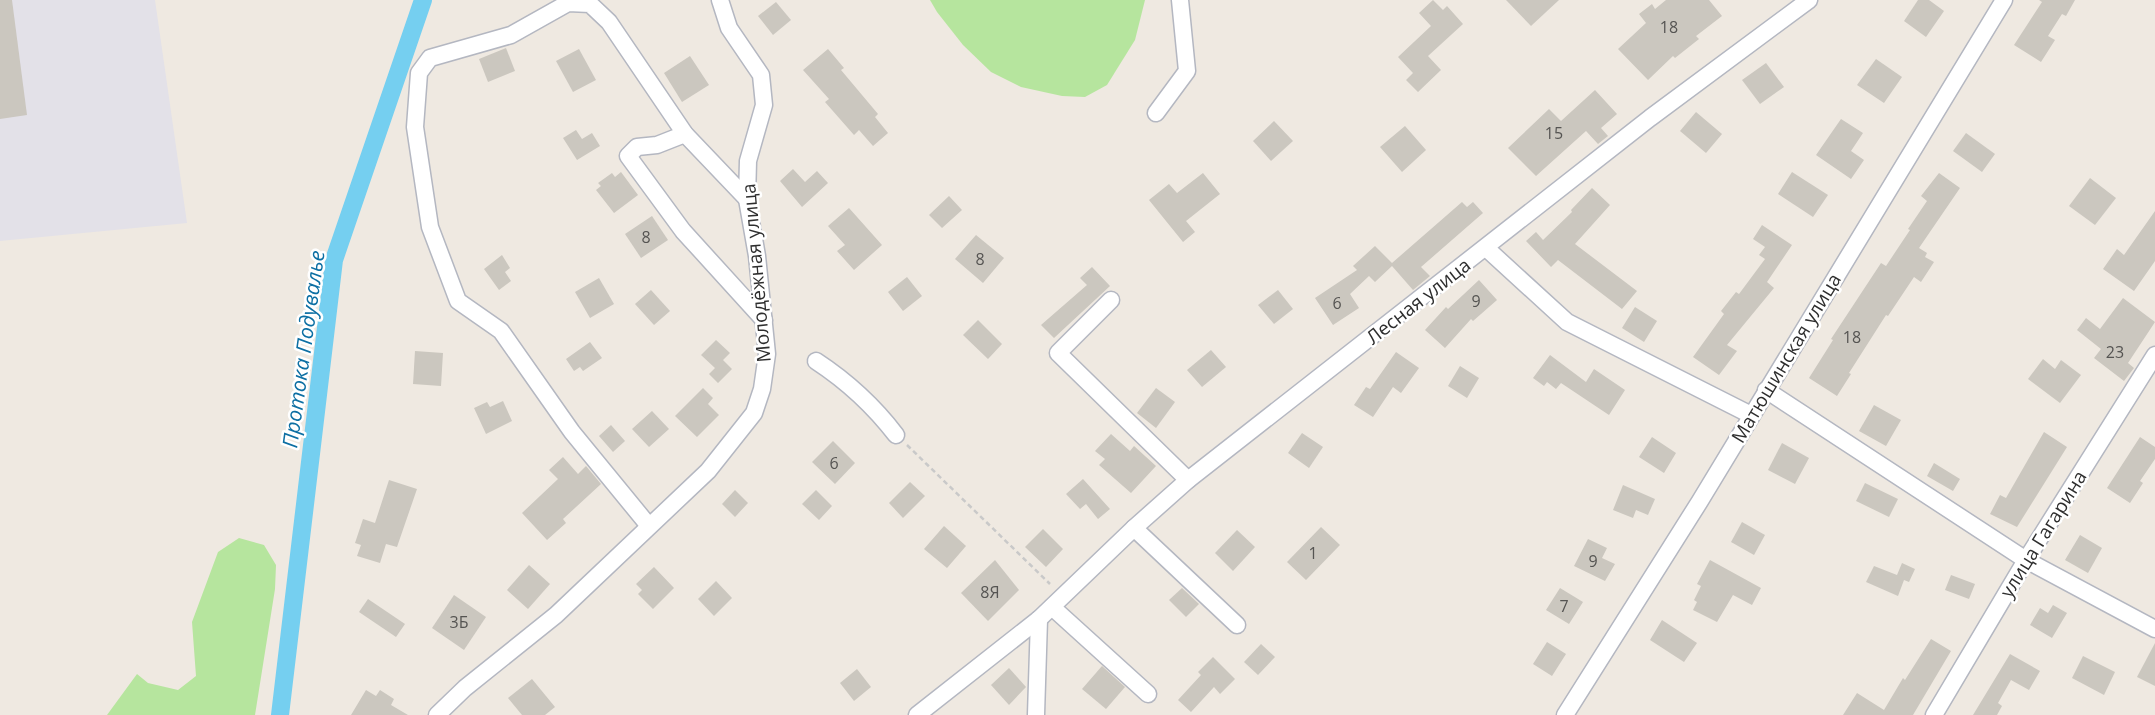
<svg xmlns="http://www.w3.org/2000/svg" width="2155" height="715" font-family="'Open Sans',sans-serif">
	<style>
		.industrial { fill: #e3e1e8 }
		.green { fill: #b6e59e }
		.lines { fill: none; stroke-linecap: round; stroke-linejoin: round }
		.canal { stroke: #75cff0; stroke-width: 18 }
		.building { fill: #cbc7bf }
		.minor-casing { stroke: #b4b7c1; stroke-width: 19 }
		.path { stroke: #c9c9c9; stroke-width: 2.5; stroke-dasharray: 5 3.5; stroke-linecap: butt }
		.minor { stroke: #fff; stroke-width: 16 }
		.labels { text-anchor: middle; dominant-baseline: central; stroke-width: 5; stroke-linejoin: round; paint-order: stroke }
		.number-label { font-size: 16px; fill: #555452 }
		.street-label { font-size: 19px; fill: #2e2e2e; stroke: #fff }
		.water-label { font-size: 21px; font-style: italic; fill: #0d6fa3; stroke: #fff }
	</style>
	<rect width="100%" height="100%" fill="#efe9e1"/>
	<!-- industrial -->
	<path class="industrial" d="M0,0H155L187,223L0,241Z"/>
	<!-- green -->
	<g class="green">
		<path d="M930,0H1145L1135,40L1107,85L1085,97L1062,96L1021,87L991,72L963,45L937,12Z"/>
		<path d="M239,538L264,545L276,565L275,589L255,715H107L137,674L148,683L178,690L196,676L192,622L218,552Z"/>
	</g>
	<g class="lines">
		<!-- canal -->
		<path class="canal" d="M280,715L334,260L423,0"/>
	</g>
	<!-- building -->
	<g class="building">
		<path d="M0,0H12L27,115L0,119Z"/>
		<path d="M1433,0L1443,10L1447,6L1463,24L1428,56L1441,70L1418,92L1406,80L1413,73L1398,57L1431,26L1419,13Z"/>
		<path d="M1506,0H1559L1531,26Z"/>
		<path d="M1666,0H1709L1722,16L1696,36L1699,39L1675,58L1673,56L1648,80L1618,49L1646,23L1639,14L1652,4L1655,9Z"/>
		<path d="M1918,0H1929L1944,11L1926,37L1904,21Z"/>
		<path d="M2039,0H2075L2066,16L2062,14L2048,36L2055,40L2041,62L2014,45L2042,2Z"/>
		<path d="M776,2L791,20L773,35L758,16Z"/>
		<path d="M506,48L515,71L488,82L479,59Z"/>
		<path d="M579,49L596,80L573,92L556,61Z"/>
		<path d="M828,49L844,68L841,70L878,114L875,117L888,133L873,146L859,130L854,135L825,102L829,99L803,70Z"/>
		<path d="M690,56L709,85L682,102L664,73Z"/>
		<path d="M1876,59L1902,77L1884,103L1857,85Z"/>
		<path d="M1766,63L1784,87L1760,104L1742,80Z"/>
		<path d="M1595,90L1617,114L1601,128L1608,136L1598,144L1586,131L1536,176L1508,148L1549,109L1561,121Z"/>
		<path d="M1696,112L1722,134L1706,153L1680,131Z"/>
		<path d="M1841,119L1863,133L1851,151L1864,160L1851,179L1816,155Z"/>
		<path d="M1274,121L1293,141L1271,161L1253,141Z"/>
		<path d="M1405,126L1426,150L1402,172L1380,147Z"/>
		<path d="M576,130L582,139L592,133L600,146L577,160L563,138Z"/>
		<path d="M1966,133L1995,154L1982,172L1953,151Z"/>
		<path d="M793,169L805,182L817,171L828,183L802,207L780,181Z"/>
		<path d="M621,172L638,195L614,213L596,190L601,186L598,183L612,173L615,177Z"/>
		<path d="M1792,172L1828,195L1813,217L1778,194Z"/>
		<path d="M1203,173L1220,194L1186,221L1195,232L1183,242L1149,200L1169,184L1177,193Z"/>
		<path d="M1939,173L1960,188L1919,248L1927,253L1925,257L1934,262L1921,282L1914,277L1888,316L1886,315L1849,373L1851,374L1837,396L1809,378L1833,340L1831,339L1881,263L1886,266L1910,230L1908,229L1927,201L1921,196Z"/>
		<path d="M2090,178L2116,198L2095,225L2069,206Z"/>
		<path d="M1592,188L1610,205L1575,244L1637,291L1622,309L1558,260L1551,267L1526,241L1536,232L1543,240L1572,212L1571,210Z"/>
		<path d="M949,196L962,210L942,228L929,215Z"/>
		<path d="M1462,202L1467,207L1473,202L1483,213L1421,267L1430,276L1413,290L1392,266L1375,282L1369,276L1350,294L1359,308L1333,325L1315,298L1357,270L1353,266L1375,246L1392,263Z"/>
		<path d="M849,208L882,245L854,270L837,251L845,245L828,226Z"/>
		<path d="M2155,211V261L2134,291L2103,269L2117,249L2124,255Z"/>
		<path d="M652,216L668,240L641,258L625,234Z"/>
		<path d="M1762,225L1792,245L1767,282L1774,288L1727,345L1737,351L1719,375L1693,357L1724,314L1721,311L1736,292L1739,294L1765,259L1759,255L1765,247L1753,239Z"/>
		<path d="M976,235L1004,258L983,283L955,259Z"/>
		<path d="M502,255L510,268L505,272L511,281L499,290L484,269Z"/>
		<path d="M1092,267L1110,286L1054,338L1041,325L1087,285L1080,278Z"/>
		<path d="M907,277L922,296L903,311L888,292Z"/>
		<path d="M599,278L614,304L590,318L575,292Z"/>
		<path d="M1479,280L1497,300L1473,321L1471,319L1445,348L1425,330L1446,307L1448,309Z"/>
		<path d="M651,290L670,311L654,325L635,304Z"/>
		<path d="M1278,290L1293,309L1274,324L1258,305Z"/>
		<path d="M2123,298L2155,322L2128,363L2134,368L2124,381L2094,358L2101,349L2077,330L2086,318L2100,329Z"/>
		<path d="M1635,307L1657,321L1644,342L1622,328Z"/>
		<path d="M978,320L1002,344L988,359L963,335Z"/>
		<path d="M716,340L730,353L723,360L732,369L718,383L709,374L715,368L701,355Z"/>
		<path d="M590,342L602,358L583,371L580,367L574,371L566,359Z"/>
		<path d="M1211,350L1226,367L1202,387L1187,370Z"/>
		<path d="M415,351L443,353L441,386L413,384Z"/>
		<path d="M1396,352L1419,368L1401,393L1393,387L1373,417L1354,405L1366,387L1370,389Z"/>
		<path d="M1550,355L1586,382L1594,369L1625,390L1609,415L1561,383L1556,389L1547,382L1544,386L1533,378Z"/>
		<path d="M2043,359L2055,369L2061,360L2081,375L2060,403L2028,379Z"/>
		<path d="M1460,366L1479,378L1467,398L1448,386Z"/>
		<path d="M703,388L713,398L708,404L719,415L697,437L675,416Z"/>
		<path d="M1156,388L1175,402L1156,428L1137,413Z"/>
		<path d="M503,401L512,421L486,434L474,408L487,402L490,407Z"/>
		<path d="M1874,405L1901,420L1886,446L1859,431Z"/>
		<path d="M652,411L669,429L649,447L632,429Z"/>
		<path d="M611,425L625,441L613,452L599,436Z"/>
		<path d="M2044,432L2067,447L2017,527L1990,514L2000,495L2006,498Z"/>
		<path d="M1302,433L1323,447L1309,468L1288,453Z"/>
		<path d="M1111,434L1130,451L1134,446L1156,466L1131,493L1099,465L1105,459L1095,451Z"/>
		<path d="M1652,437L1676,453L1664,473L1639,457Z"/>
		<path d="M2140,437L2155,447V459L2140,481L2143,483L2130,503L2107,488Z"/>
		<path d="M833,441L855,463L835,484L812,462Z"/>
		<path d="M1782,443L1809,458L1795,484L1768,470Z"/>
		<path d="M563,457L578,474L586,466L601,484L563,519L566,523L547,540L522,513L558,479L549,470Z"/>
		<path d="M1934,463L1960,479L1953,491L1927,476Z"/>
		<path d="M1083,479L1110,509L1098,519L1086,504L1080,509L1066,494Z"/>
		<path d="M389,480L417,489L397,547L386,544L380,563L357,556L361,545L355,543L363,519L375,523Z"/>
		<path d="M910,482L925,496L903,518L889,503Z"/>
		<path d="M1865,483L1898,499L1889,517L1856,501Z"/>
		<path d="M1623,485L1655,499L1648,515L1636,510L1633,518L1613,510Z"/>
		<path d="M735,490L748,503L735,517L722,504Z"/>
		<path d="M816,490L832,506L819,520L802,504Z"/>
		<path d="M1742,522L1765,535L1754,555L1731,542Z"/>
		<path d="M944,526L966,546L947,568L924,549Z"/>
		<path d="M1321,527L1340,545L1306,580L1287,562Z"/>
		<path d="M1043,529L1063,549L1046,567L1025,547Z"/>
		<path d="M1237,530L1255,547L1233,571L1215,553Z"/>
		<path d="M2080,535L2102,548L2088,573L2065,560Z"/>
		<path d="M1588,539L1607,548L1602,558L1615,564L1605,581L1574,566Z"/>
		<path d="M995,560L1019,590L988,621L961,593Z"/>
		<path d="M1710,560L1761,588L1752,605L1733,595L1717,622L1693,610L1697,602L1694,600L1701,586L1697,584Z"/>
		<path d="M1902,563L1915,569L1909,582L1904,580L1898,596L1866,582L1874,566L1897,575Z"/>
		<path d="M529,565L550,584L528,609L507,590Z"/>
		<path d="M654,567L674,588L653,609L638,594L642,590L636,584Z"/>
		<path d="M1951,575L1975,584L1969,599L1945,590Z"/>
		<path d="M716,581L732,598L714,616L698,599Z"/>
		<path d="M1182,588L1199,604L1186,617L1169,600Z"/>
		<path d="M1560,588L1583,602L1569,624L1546,610Z"/>
		<path d="M454,595L486,617L464,650L432,628Z"/>
		<path d="M368,599L405,624L396,637L359,612Z"/>
		<path d="M2053,605L2067,613L2052,638L2030,625L2040,608L2048,613Z"/>
		<path d="M1662,620L1697,643L1684,662L1650,640Z"/>
		<path d="M1931,639L1951,651L1913,715H1843L1857,693L1884,710L1903,678L1905,680Z"/>
		<path d="M1547,642L1566,654L1552,676L1533,664Z"/>
		<path d="M2155,643V686L2137,677Z"/>
		<path d="M1261,644L1275,657L1258,675L1244,662Z"/>
		<path d="M2010,654L2040,671L2029,690L2011,680L1998,703L2002,706L1997,715H1973Z"/>
		<path d="M2083,656L2115,672L2104,695L2072,678Z"/>
		<path d="M1213,657L1235,679L1220,694L1214,687L1191,712L1178,700L1201,675L1198,672Z"/>
		<path d="M1102,666L1125,687L1106,709L1082,689Z"/>
		<path d="M1009,668L1026,687L1009,705L991,685Z"/>
		<path d="M857,669L871,687L854,701L840,683Z"/>
		<path d="M532,679L555,707L545,715H522L508,698Z"/>
		<path d="M366,690L376,696L380,690L394,699L391,705L408,715H351Z"/>
	</g>
	<g class="lines">
		<!-- minor casing -->
		<g class="minor-casing">
			<g id="minor">
				<path d="M1156,113L1187,71L1180,0"/>
				<path d="M685,134L657,145L637,147L628,156L683,231L764,320"/>
				<path d="M1486,248L1567,322L1751,415"/>
				<path d="M1111,300L1058,353L1188,480"/>
				<path d="M816,361C848,382 873,405 896,435"/>
				<path d="M1766,390L2026,560L2155,629"/>
				<path d="M649,526L572,432L501,331L458,301L430,227L415,127L419,73L430,58L511,35L568,3L590,4L609,22L685,134L747,199"/>
				<path d="M1134,528L1237,625"/>
				<path d="M1052,607L1148,694"/>
				<path d="M437,715L465,688L556,615L708,471L754,413L762,389L767,354L757,256L747,199L748,161L764,105L761,75L729,28L720,0"/>
				<path d="M917,715L1039,619L1134,528L1188,480L1650,118L1809,0"/>
				<path d="M1036,715L1039,619"/>
				<path d="M1565,715L1700,501L2004,0"/>
				<path d="M1934,715L2026,560L2155,355"/>
			</g>
		</g>
		<!-- path -->
		<path class="path" d="M907,445L1050,584"/>
		<!-- minor -->
		<use href="#minor" class="minor"/>
	</g>
	<g class="labels">
		<!-- number labels -->
		<g class="number-label">
			<text x="1669" y="27">18</text>
			<text x="1554" y="133">15</text>
			<text x="646" y="237">8</text>
			<text x="980" y="259">8</text>
			<text x="1476" y="301">9</text>
			<text x="1337" y="303">6</text>
			<text x="1852" y="337">18</text>
			<text x="2115" y="352">23</text>
			<text x="834" y="463">6</text>
			<text x="1313" y="553">1</text>
			<text x="1593" y="561">9</text>
			<text x="990" y="592">8Я</text>
			<text x="1564" y="606">7</text>
			<text x="459" y="622">3Б</text>
		</g>
		<!-- street labels -->
		<g class="street-label">
			<text transform="translate(756 273) rotate(-95)">Молодёжная улица</text>
			<text transform="translate(1418 301) rotate(-38)">Лесная улица</text>
			<text transform="translate(1786 358) rotate(-59)">Матюшинская улица</text>
			<text transform="translate(2043 534) rotate(-58)">улица Гагарина</text>
		</g>
		<!-- water labels -->
		<g class="water-label">
			<text transform="translate(303 349) rotate(-82)">Протока Подувалье</text>
		</g>
	</g>
</svg>
